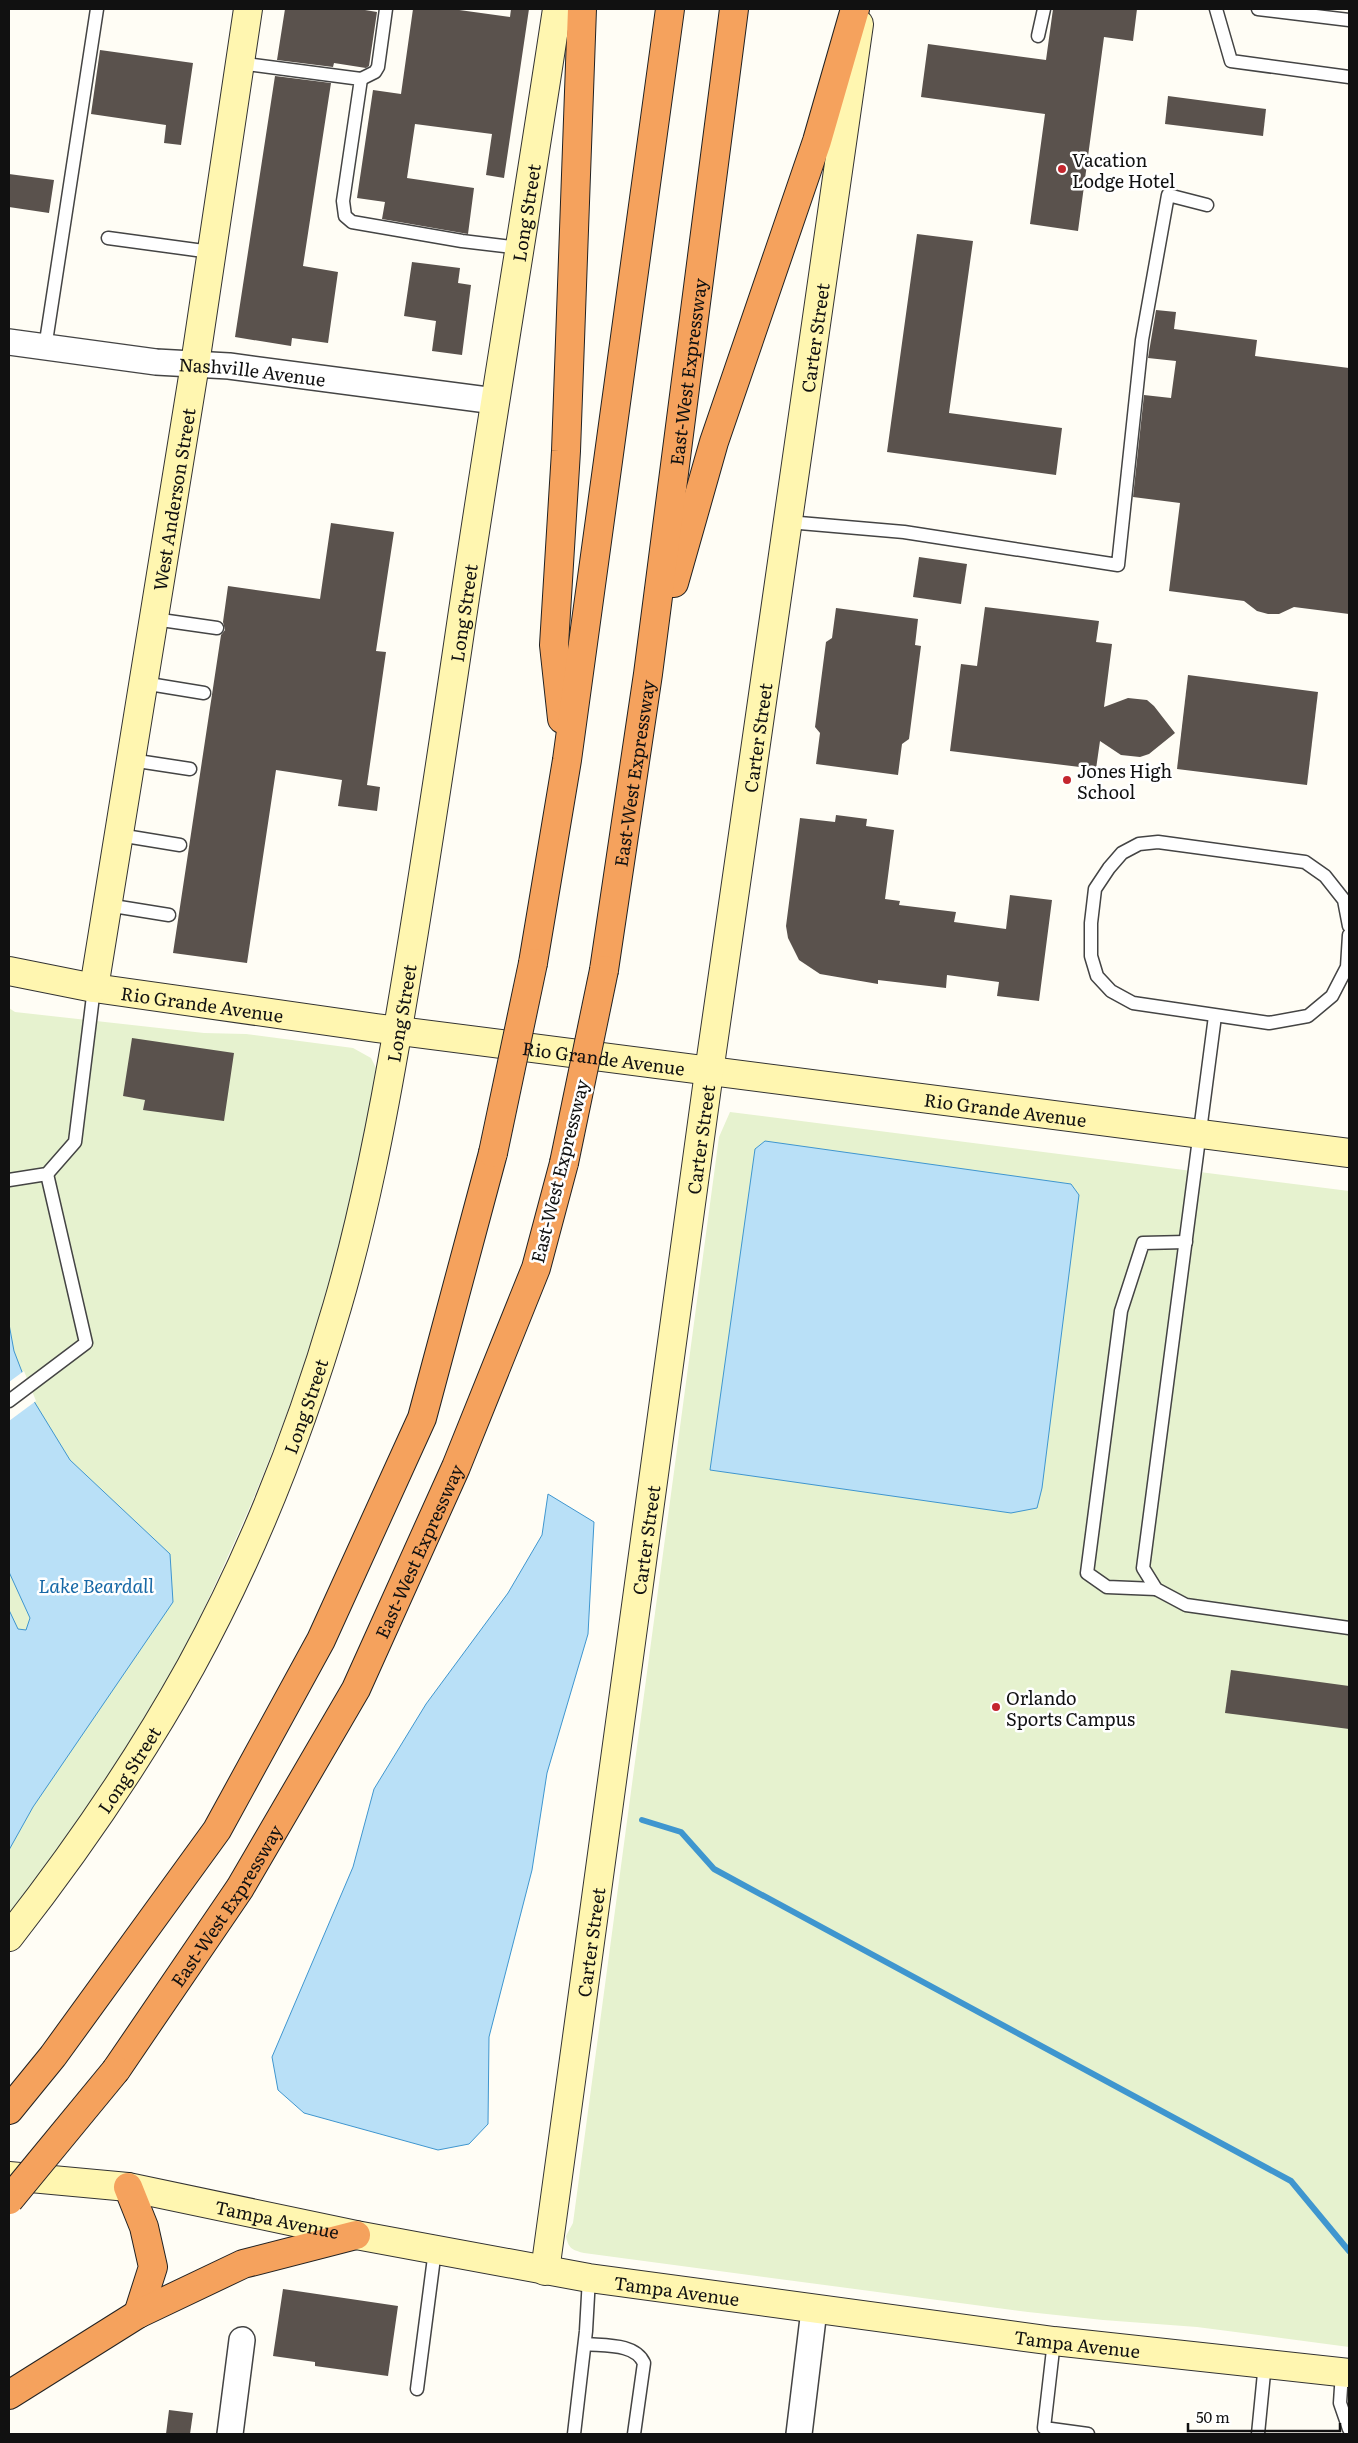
<svg xmlns="http://www.w3.org/2000/svg" width="1358" height="2443" font-family="Literata,serif">
	<style>
		.pitch { fill: #e6f2cf }
		.water { fill: #b9e0f7; stroke: #3f96cf }
		.pier { fill: #fffdf5 }
		.lines { fill: none; stroke-linecap: round; stroke-linejoin: round }
		.stream { stroke: #3f96cf; stroke-width: 6 }
		.building { fill: #5a524d }
		.lane-casing { stroke: #444; stroke-width: 15 }
		.street-casing { stroke: #444; stroke-width: 28 }
		.secondary-casing { stroke: #333; stroke-width: 30 }
		.highway-casing { stroke: #222; stroke-width: 30 }
		.lane { stroke: #fff; stroke-width: 12 }
		.street { stroke: #fff; stroke-width: 25 }
		.secondary { stroke: #fff6b0; stroke-width: 28 }
		.highway { stroke: #f5a25d; stroke-width: 28 }
		.highway-bridge-casing { stroke: #222; stroke-width: 30; stroke-linecap: butt }
		.highway-bridge { stroke: #f5a25d; stroke-width: 28 }
		.poi-dot { fill: #c4262e; stroke: #fff; stroke-width: 2 }
		.labels { text-anchor: middle; dominant-baseline: central; stroke-width: 5; stroke-linejoin: round; paint-order: stroke }
		.poi-label { font-size: 18px; fill: #111; stroke: #fff; text-anchor: start }
		.street-label { font-size: 18px; fill: #111; stroke: #fff }
		.water-label { font-size: 19px; font-style: italic; fill: #1768a6; stroke: #fff }
	</style>
	<rect width="100%" height="100%" fill="#fffdf5"/>
	<!-- pitch -->
	<g class="pitch">
		<path d="M9,1008L15,1012L204,1033L246,1034L353,1048L371,1058L376,1068C352,1237 299,1401 228,1556C205,1607 182,1659 152,1707C109,1779 60,1848 9,1915Z"/>
		<path d="M730,1112L1349,1191V2347L1197,2327L1103,2320L1028,2312L584,2253C572,2250 568,2248 566,2236L573,2223L719,1137Z"/>
	</g>
	<!-- water -->
	<g class="water">
		<path d="M765,1141L1071,1184L1079,1195L1042,1488L1037,1508L1011,1513L710,1470L755,1149Z"/>
		<path d="M9,1324L14,1351L32,1398L70,1460L170,1554L173,1602L33,1807L9,1850V1610L18,1629L26,1630L30,1618L9,1572Z"/>
		<path d="M548,1494L594,1522L588,1634L547,1773L532,1870L489,2037L488,2124L469,2144L438,2150L304,2113L278,2090L272,2057L353,1867L374,1789L426,1704L508,1593L542,1535Z"/>
	</g>
	<!-- pier -->
	<path class="pier" d="M24,1371L36,1401L9,1421V1382Z"/>
	<g class="lines">
		<!-- stream -->
		<path class="stream" d="M642,1820L681,1832L714,1869L1291,2181L1349,2251"/>
	</g>
	<!-- building -->
	<g class="building">
		<path d="M285,9H359L377,12L369,66L366,68L334,63L333,67L277,60Z"/>
		<path d="M413,9H452L510,17L511,9H529L504,178L486,175L492,134L415,124L407,178L474,188L468,234L382,219L385,202L357,198L373,90L401,94Z"/>
		<path d="M1053,9H1137L1133,41L1104,37L1078,231L1030,224L1045,114L921,97L928,44L1046,60Z"/>
		<path d="M100,50L193,63L181,145L164,143L166,125L91,114Z"/>
		<path d="M275,76L331,83L303,266L338,272L328,343L292,338L291,346L235,337Z"/>
		<path d="M1168,96L1266,109L1263,136L1165,124Z"/>
		<path d="M9,174L54,180L49,213L9,207Z"/>
		<path d="M917,234L973,241L949,413L1062,428L1056,475L887,452Z"/>
		<path d="M412,262L460,268L458,283L471,285L462,355L432,351L436,321L404,316Z"/>
		<path d="M1156,310L1176,312L1174,329L1257,340L1255,356L1349,368V614L1294,607L1279,614H1268L1257,611L1244,601L1169,591L1180,503L1133,497L1144,395L1171,398L1176,361L1148,358Z"/>
		<path d="M331,523L394,532L376,651L386,652L367,785L380,787L377,811L338,806L342,780L276,770L247,963L173,953L221,635L225,630L223,622L228,586L320,599Z"/>
		<path d="M919,557L967,564L961,604L913,597Z"/>
		<path d="M985,607L1099,621L1096,642L1112,644L1104,707L1128,698L1147,700L1154,706L1175,733L1149,754L1140,757L1121,755L1100,741L1096,769L950,751L961,664L977,666Z"/>
		<path d="M836,608L918,619L915,645L921,646L909,739L902,744L898,775L816,764L820,733L815,727L826,642L832,638Z"/>
		<path d="M1188,675L1318,692L1307,785L1177,769Z"/>
		<path d="M836,815L867,819L866,826L894,830L885,899L900,901L899,905L956,912L954,922L1006,929L1010,895L1052,900L1039,1001L997,996L999,982L947,975L946,988L878,980V984L820,974L799,960L788,938L786,926L800,818L835,822Z"/>
		<path d="M132,1038L234,1053L224,1121L143,1110L145,1100L123,1096Z"/>
		<path d="M1231,1670L1349,1686V1729L1225,1713Z"/>
		<path d="M283,2289L398,2306L388,2376L315,2366V2362L273,2356Z"/>
		<path d="M169,2410L193,2413L190,2434H166Z"/>
	</g>
	<g class="lines">
		<!-- lane casing -->
		<g class="lane-casing">
			<g id="lane">
				<path d="M1216,9L1231,61L1349,77"/>
				<path d="M1258,9L1349,20"/>
				<path d="M1038,36L1044,9"/>
				<path d="M239,63L361,79L343,201L345,216L352,222L462,241L520,248"/>
				<path d="M361,79L375,72L378,67L386,9"/>
				<path d="M108,238L211,252"/>
				<path d="M45,348L97,9"/>
				<path d="M788,522L904,532L1118,565L1142,340L1168,195L1207,205"/>
				<path d="M154,619L217,628"/>
				<path d="M143,683L204,693"/>
				<path d="M131,760L190,769"/>
				<path d="M119,835L180,845"/>
				<path d="M107,905L169,915"/>
				<path d="M1349,926L1344,900L1325,876L1305,862L1158,842L1139,844L1122,853L1109,868L1095,889L1091,923V956L1097,976L1111,991L1133,1003L1269,1023L1308,1016L1332,996L1347,967L1349,935"/>
				<path d="M1215,1016L1143,1568L1156,1589L1186,1605L1349,1628"/>
				<path d="M9,1180L47,1174L75,1142L94,988"/>
				<path d="M9,1401L86,1343L47,1174"/>
				<path d="M1156,1589L1107,1587L1087,1573L1121,1311L1143,1243L1186,1242"/>
				<path d="M1054,2341L1044,2428L1088,2434"/>
				<path d="M585,2344C604,2346 635,2343 644,2363L634,2434"/>
				<path d="M1342,2372L1340,2403L1349,2429"/>
				<path d="M417,2389L435,2250"/>
				<path d="M574,2434L586,2331L589,2278"/>
				<path d="M1258,2434L1265,2363"/>
			</g>
		</g>
		<!-- street casing -->
		<g class="street-casing">
			<g id="street">
				<path id="s1" d="M9,342L156,362L229,366L495,401"/>
				<path d="M230,2434L242,2340"/>
				<path d="M799,2434L814,2310"/>
			</g>
		</g>
		<!-- secondary casing -->
		<g class="secondary-casing">
			<g id="secondary">
				<path id="s2" d="M9,971L94,988L376,1028L1349,1153"/>
				<path id="s3" d="M94,988L195,364L248,9"/>
				<path id="s4" d="M9,1937C74,1854 140,1758 191,1666C253,1553 301,1430 337,1307C364,1215 382,1122 398,1028C420,900 439,773 458,645C489,432 525,221 557,9"/>
				<path id="s5" d="M9,2176L128,2187L356,2235L589,2278L1054,2341L1349,2373"/>
				<path id="s6" d="M545,2271L709,1072L859,24"/>
			</g>
		</g>
		<!-- highway casing -->
		<g class="highway-casing">
			<g id="highway">
				<path d="M674,583L714,442L817,141L855,9"/>
				<path d="M562,719L554,645L566,451L582,9"/>
				<path d="M533,963L567,760L670,9"/>
				<path id="s7" d="M604,970L648,674L734,9"/>
				<path id="s8" d="M116,2070L240,1888L356,1689L456,1467L536,1268L564,1163"/>
				<path d="M9,2110L53,2056L217,1830L321,1640L422,1418L493,1153"/>
				<path d="M128,2187L144,2227L153,2267L138,2314"/>
				<path d="M9,2395L138,2314L243,2264L356,2235"/>
			</g>
		</g>
		<!-- lane -->
		<use href="#lane" class="lane"/>
		<!-- street -->
		<use href="#street" class="street"/>
		<!-- secondary -->
		<use href="#secondary" class="secondary"/>
		<!-- highway -->
		<use href="#highway" class="highway"/>
		<!-- highway-bridge casing -->
		<g class="highway-bridge-casing">
			<g id="highway-bridge">
				<path d="M493,1153L533,963"/>
				<path d="M564,1163L604,970"/>
				<path d="M9,2200L116,2070"/>
			</g>
		</g>
		<!-- highway-bridge -->
		<use href="#highway-bridge" class="highway-bridge"/>
	</g>
	<!-- markers -->
	<g class="poi-dot">
		<circle cx="1062" cy="169" r="5"/>
		<circle cx="1067" cy="780" r="5"/>
		<circle cx="996" cy="1707" r="5"/>
	</g>
	<g class="labels">
		<!-- poi labels -->
		<g class="poi-label">
			<text x="1072" y="159">Vacation<tspan x="1072" dy="21">Lodge Hotel</tspan></text>
			<text x="1077" y="770">Jones High<tspan x="1077" dy="21">School</tspan></text>
			<text x="1006" y="1697">Orlando<tspan x="1006" dy="21">Sports Campus</tspan></text>
		</g>
		<!-- street labels -->
		<g class="street-label">
			<text stroke="none"><textPath href="#s4" startOffset="1826">Long Street</textPath></text>
			<text stroke="none"><textPath href="#s6" startOffset="1952">Carter Street</textPath></text>
			<text stroke="none"><textPath href="#s1" startOffset="245">Nashville Avenue</textPath></text>
			<text stroke="none"><textPath href="#s7" startOffset="604">East-West Expressway</textPath></text>
			<text stroke="none"><textPath href="#s3" startOffset="495">West Anderson Street</textPath></text>
			<text stroke="none"><textPath href="#s4" startOffset="1421">Long Street</textPath></text>
			<text stroke="none"><textPath href="#s6" startOffset="1548">Carter Street</textPath></text>
			<text stroke="none"><textPath href="#s7" startOffset="199">East-West Expressway</textPath></text>
			<text stroke="none"><textPath href="#s2" startOffset="196">Rio Grande Avenue</textPath></text>
			<text stroke="none"><textPath href="#s4" startOffset="1016">Long Street</textPath></text>
			<text stroke="none"><textPath href="#s2" startOffset="601">Rio Grande Avenue</textPath></text>
			<text stroke="none"><textPath href="#s2" startOffset="1006">Rio Grande Avenue</textPath></text>
			<text stroke="none"><textPath href="#s6" startOffset="1142">Carter Street</textPath></text>
			<text transform="translate(559 1171) rotate(-76)">East-West Expressway</text>
			<text stroke="none"><textPath href="#s4" startOffset="611">Long Street</textPath></text>
			<text stroke="none"><textPath href="#s6" startOffset="738">Carter Street</textPath></text>
			<text stroke="none"><textPath href="#s8" startOffset="602">East-West Expressway</textPath></text>
			<text stroke="none"><textPath href="#s4" startOffset="206">Long Street</textPath></text>
			<text stroke="none"><textPath href="#s8" startOffset="198">East-West Expressway</textPath></text>
			<text stroke="none"><textPath href="#s6" startOffset="332">Carter Street</textPath></text>
			<text stroke="none"><textPath href="#s5" startOffset="272">Tampa Avenue</textPath></text>
			<text stroke="none"><textPath href="#s5" startOffset="678">Tampa Avenue</textPath></text>
			<text stroke="none"><textPath href="#s5" startOffset="1082">Tampa Avenue</textPath></text>
		</g>
		<!-- water labels -->
		<g class="water-label">
			<text x="96" y="1585">Lake Beardall</text>
		</g>
	</g>
	<!-- border -->
	<rect width="1358" height="2443" fill="none" stroke="#111111" stroke-width="20"/>
	<!-- scale -->
	<path d="M1188 2423v8h152v-8" fill="none" stroke="#111111" stroke-width="2.5"/>
	<text x="1196" y="2423" font-size="15" fill="#111111" stroke="#ffffff" stroke-width="4" paint-order="stroke">50 m</text>
</svg>
